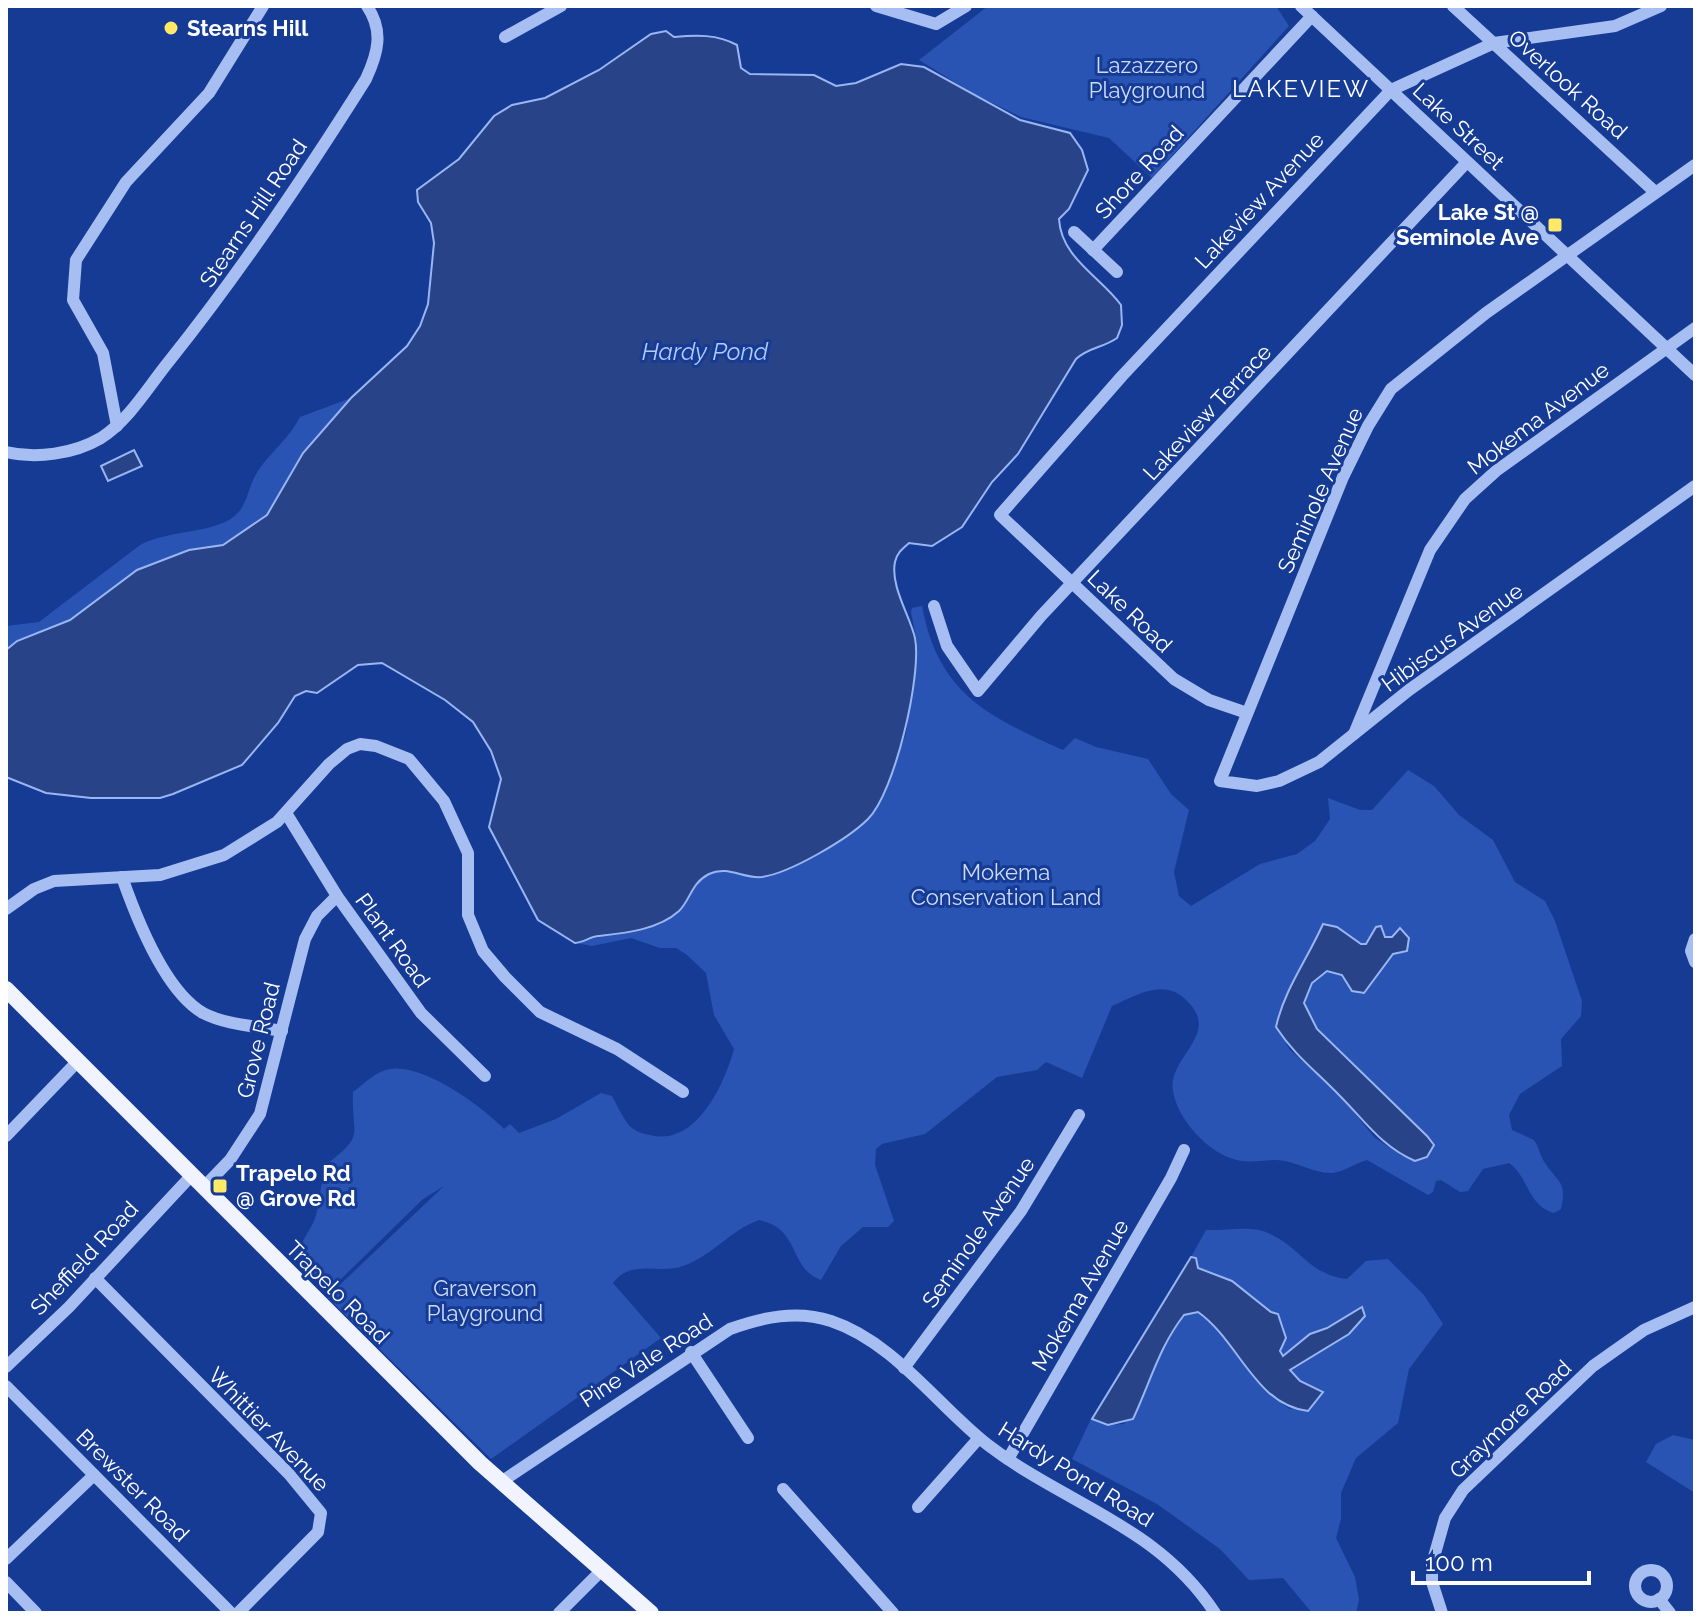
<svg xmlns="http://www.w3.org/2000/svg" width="1701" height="1619" font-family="Raleway,sans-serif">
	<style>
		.green { fill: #2954b4; fill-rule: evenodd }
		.water { fill: #284387; stroke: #99b6f4; stroke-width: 2 }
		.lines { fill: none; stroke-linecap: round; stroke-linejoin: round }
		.minor { stroke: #a6bef1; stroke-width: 12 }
		.major { stroke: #f1f4ff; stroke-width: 16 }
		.poi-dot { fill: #ffe967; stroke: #163b95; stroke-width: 3 }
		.labels { text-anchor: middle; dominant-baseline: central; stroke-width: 6; stroke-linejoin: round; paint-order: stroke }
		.poi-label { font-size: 22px; font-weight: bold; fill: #fff; stroke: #163b95; text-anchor: start }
		.park-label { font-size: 22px; fill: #cedcfc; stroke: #163b95 }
		.street-label { font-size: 22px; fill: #fff; stroke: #163b95 }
		.neighbourhood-label { font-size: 24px; letter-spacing: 2px; fill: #fff; stroke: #163b95 }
		.water-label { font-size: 24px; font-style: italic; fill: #b3c9f8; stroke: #163b95 }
	</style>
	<rect width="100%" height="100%" fill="#163b95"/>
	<!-- green -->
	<g class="green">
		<path d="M988,6H1276L1289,26L1152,178L1109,138L1021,117L974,94L919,60Z"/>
		<path d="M351,398L303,453L267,515L223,545L189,550L137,570L70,620L17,641L6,650V626L39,622L140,545C167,531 198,534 225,522C250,510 245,490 258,471C271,451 289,439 300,417Z"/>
		<path d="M922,606C938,694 989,717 1063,750L1075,738L1096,747L1148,759L1171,794L1189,810L1174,872L1179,896L1191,906L1260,864L1297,854L1315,841L1330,819L1328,798L1360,810H1372L1408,770L1434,786L1459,815L1493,840L1515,882L1545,901L1555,921L1582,1001L1581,1016L1561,1039L1562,1066L1520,1094L1509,1115L1512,1130L1534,1140C1539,1147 1540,1156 1545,1163C1559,1184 1567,1181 1561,1209L1554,1213C1527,1205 1529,1177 1509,1163L1483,1169L1468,1191L1460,1192L1441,1180L1436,1181L1433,1192L1428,1195L1367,1160C1355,1163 1344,1172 1332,1173C1318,1174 1299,1164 1285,1161C1269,1158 1252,1164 1237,1160C1209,1154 1177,1119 1173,1091C1167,1056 1224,1034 1185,999C1163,978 1135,996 1112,1006L1082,1078L1046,1062L1037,1070L997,1077L925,1134L882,1144L876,1149L875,1165L894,1221L888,1227H863L841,1246L821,1280C788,1268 801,1228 759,1220C732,1229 712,1256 683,1266C658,1275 632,1258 613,1283L661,1338L491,1459L327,1297L444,1186L423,1199L338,1282C320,1286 298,1272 300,1251C301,1239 313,1228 316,1215C320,1199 321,1181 326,1165C367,1133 351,1137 353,1092C364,1084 376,1071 390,1069C423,1063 482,1106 504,1129L510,1124L519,1133L556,1119L601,1093L612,1096C617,1105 622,1116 628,1124C632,1130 642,1134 650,1135C696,1147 724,1085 734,1049L714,1015L706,973L687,955L676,948H660L631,938L592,946L576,943L665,921L681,909L692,886L709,874L725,869L743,875L805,859L868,819L906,734L917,642L911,612L912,608ZM1381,926L1385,937H1393V954L1366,990L1352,991L1342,975L1327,971L1312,983L1304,1003L1317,1029L1427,1136L1402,1156L1374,1137L1340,1095L1290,1050L1276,1027L1284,1000L1320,930L1346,933L1355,942L1366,944L1376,927Z"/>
		<path d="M1206,1230C1225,1231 1251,1225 1268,1233C1301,1247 1309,1275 1347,1279L1366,1261L1388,1259L1424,1295L1443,1324L1409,1369L1398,1423L1356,1458L1341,1493V1519L1336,1538L1355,1577L1359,1600L1356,1613H1312L1283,1578L1249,1580L1220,1549L1157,1504L1072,1459L1092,1417L1108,1425L1124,1424C1141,1401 1170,1323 1188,1313L1199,1312C1235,1339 1250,1385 1290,1409L1323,1392L1300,1381L1290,1370L1332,1344L1342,1320L1310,1334L1283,1356L1280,1351L1284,1328L1278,1314L1271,1312L1232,1281L1198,1268L1196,1258L1191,1257Z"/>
		<path d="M1673,1435L1695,1440V1493L1646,1462L1656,1444Z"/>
	</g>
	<!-- water -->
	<g class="water">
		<path d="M666,31L674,37C696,35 717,34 737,45L741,68L750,74L814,75L836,86L856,83L901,64L924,67L1020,120L1070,133L1082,150L1088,170L1069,209L1059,219C1061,258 1101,277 1121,305L1122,325L1117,338C1103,348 1089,347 1076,359L1018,454L992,482L962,527L932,546L909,543C902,549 897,553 895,562C890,586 910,616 915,638C922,675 895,792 868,819C848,839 790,873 762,877C743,879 728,865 709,874C691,883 691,899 679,911C658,930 625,933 598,936C590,937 584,942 575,943L538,920L489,827L501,779L491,751L473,722L445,700L382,663L358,665L317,693L306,691L295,696L278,723L242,765L173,794L160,798H91L46,793L6,777V650L17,641L70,620L137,570L189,550L223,545L267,515L303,453L351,398L407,346L420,326L428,304L434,243L431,223L418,202L417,190L459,159L494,116L512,105L545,98L599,70L651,34Z"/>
		<path d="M134,450L142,466L108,481L101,466Z"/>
		<path d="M1323,924L1337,927L1361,944H1366L1376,927L1381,926L1385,937H1392L1400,928L1409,938L1407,951L1393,954L1364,993L1352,991L1342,975L1327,971L1312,983L1304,1003L1317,1029L1427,1136L1434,1145L1427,1157L1415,1161C1382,1147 1365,1121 1340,1096C1317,1072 1294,1055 1276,1027C1284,990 1308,958 1323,924Z"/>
		<path d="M1191,1257L1196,1258L1198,1268L1232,1281L1271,1312L1278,1314L1286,1338L1280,1351L1283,1356L1310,1334L1327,1328L1362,1307L1365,1316L1349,1334L1290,1370L1300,1381L1323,1392L1308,1411C1255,1405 1239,1341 1198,1312L1184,1315C1159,1347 1150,1383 1133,1419L1108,1425L1092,1419Z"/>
	</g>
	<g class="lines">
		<!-- minor -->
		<g class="minor">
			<path d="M876,6L936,24L966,6"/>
			<path d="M1301,6L1695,375"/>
			<path d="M1453,6L1655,192"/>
			<path d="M505,37L561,6"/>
			<path d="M1695,165L1486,313L1391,389L1368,426L1343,477L1220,781L1257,786L1279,781L1319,762L1409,690L1695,486"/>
			<path d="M1074,232L1117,272"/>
			<path d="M1093,250L1312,16"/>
			<path d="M117,426L103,353L73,300L76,260L126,182L209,93L263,6"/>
			<path d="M6,452C36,459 74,454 101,438C130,419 148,387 170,360C242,270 305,176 366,79C378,53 384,31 367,6"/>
			<path d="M934,606L947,646L978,691L1041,616L1467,162"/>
			<path d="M1247,713L1209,700L1174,679L1000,515L1122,376L1391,90L1494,43L1615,26L1661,6"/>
			<path d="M1354,734L1430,550L1465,499L1496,471L1695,328"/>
			<path d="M286,813L337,896L421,1013L485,1076"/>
			<path d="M122,877C136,917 165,991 203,1013C226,1025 256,1026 282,1031"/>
			<path d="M6,909L34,889L54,881L160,875L224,855L277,822L329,764L347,749L360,744L376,746L409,759L444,801L468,853V915L483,951L505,977L540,1012L617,1049L683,1092"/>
			<path d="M1695,939L1691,951L1695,962"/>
			<path d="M6,1136L78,1061"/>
			<path d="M203,1188L230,1160L260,1114L305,939L317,916L337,896"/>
			<path d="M95,1278L289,1474L321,1513L318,1532L238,1613"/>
			<path d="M691,1352L748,1438"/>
			<path d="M6,1367L69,1307L191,1176"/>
			<path d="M904,1368L1021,1211L1079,1115"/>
			<path d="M6,1386L231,1613"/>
			<path d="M1008,1459L1171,1178L1184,1150"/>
			<path d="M501,1482L730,1329C763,1317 797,1310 831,1321C894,1342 937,1405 988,1445C1068,1506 1157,1525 1215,1613"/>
			<path d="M783,1489L893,1613"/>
			<path d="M918,1507L979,1438"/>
			<path d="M6,1559L94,1475"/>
			<circle cx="1651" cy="1586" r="16"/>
			<path d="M6,1582L36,1613"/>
			<path d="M1659,1599L1670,1613"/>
			<path d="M559,1613L601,1571"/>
			<path d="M1442,1613L1432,1582V1564L1445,1518L1463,1490L1593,1366L1644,1330L1695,1307"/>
		</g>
		<!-- major -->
		<path class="major" d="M6,989L480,1463L651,1613"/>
	</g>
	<!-- markers -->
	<g class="poi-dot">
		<circle cx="171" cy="28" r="8"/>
		<rect x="1547" y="217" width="16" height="16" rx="4"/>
		<rect x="212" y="1178" width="16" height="16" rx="4"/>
	</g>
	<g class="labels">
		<!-- poi labels -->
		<g class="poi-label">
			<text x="187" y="28">Stearns Hill</text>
			<text x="1539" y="212" text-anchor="end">Lake St @<tspan x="1539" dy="25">Seminole Ave</tspan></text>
			<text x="236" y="1173">Trapelo Rd<tspan x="236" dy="25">@ Grove Rd</tspan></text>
		</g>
		<!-- park labels -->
		<g class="park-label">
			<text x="1147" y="65">Lazazzero<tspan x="1147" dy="25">Playground</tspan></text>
			<text x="1006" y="872">Mokema<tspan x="1006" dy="25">Conservation Land</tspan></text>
			<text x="485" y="1288">Graverson<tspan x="485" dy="25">Playground</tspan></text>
		</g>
		<!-- street labels -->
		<g class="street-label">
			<text transform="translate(1568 84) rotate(42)">Overlook Road</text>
			<text transform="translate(1459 126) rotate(43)">Lake Street</text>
			<text transform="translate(1139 172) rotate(-47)">Shore Road</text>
			<text transform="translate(1259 200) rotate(-47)">Lakeview Avenue</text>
			<text transform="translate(253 213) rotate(-56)">Stearns Hill Road</text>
			<text transform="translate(1207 412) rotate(-47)">Lakeview Terrace</text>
			<text transform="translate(1538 418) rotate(-37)">Mokema Avenue</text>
			<text transform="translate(1320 490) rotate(-66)">Seminole Avenue</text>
			<text transform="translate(1130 611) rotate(44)">Lake Road</text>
			<text transform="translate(1452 637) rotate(-36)">Hibiscus Avenue</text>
			<text transform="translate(393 940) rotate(54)">Plant Road</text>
			<text transform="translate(258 1040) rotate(-76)">Grove Road</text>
			<text transform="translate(978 1232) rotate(-55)">Seminole Avenue</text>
			<text transform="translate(84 1258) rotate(-47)">Sheffield Road</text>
			<text transform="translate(338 1292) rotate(45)">Trapelo Road</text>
			<text transform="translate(1080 1295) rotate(-60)">Mokema Avenue</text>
			<text transform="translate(646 1360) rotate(-33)">Pine Vale Road</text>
			<text transform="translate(1510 1419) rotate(-44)">Graymore Road</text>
			<text transform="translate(269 1429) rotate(46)">Whittier Avenue</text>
			<text transform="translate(1076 1474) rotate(32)">Hardy Pond Road</text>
			<text transform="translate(133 1485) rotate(45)">Brewster Road</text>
		</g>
		<!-- neighbourhood labels -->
		<g class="neighbourhood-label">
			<text x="1301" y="88">LAKEVIEW</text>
		</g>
		<!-- water labels -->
		<g class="water-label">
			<text x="705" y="351">Hardy Pond</text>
		</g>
	</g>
	<!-- border -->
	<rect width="1701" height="1619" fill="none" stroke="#ffffff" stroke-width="16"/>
	<!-- scale -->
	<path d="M1413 1571v12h176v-12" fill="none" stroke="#ffffff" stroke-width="4"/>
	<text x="1425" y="1571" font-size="24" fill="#ffffff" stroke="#163b95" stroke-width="6" paint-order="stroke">100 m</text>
</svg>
